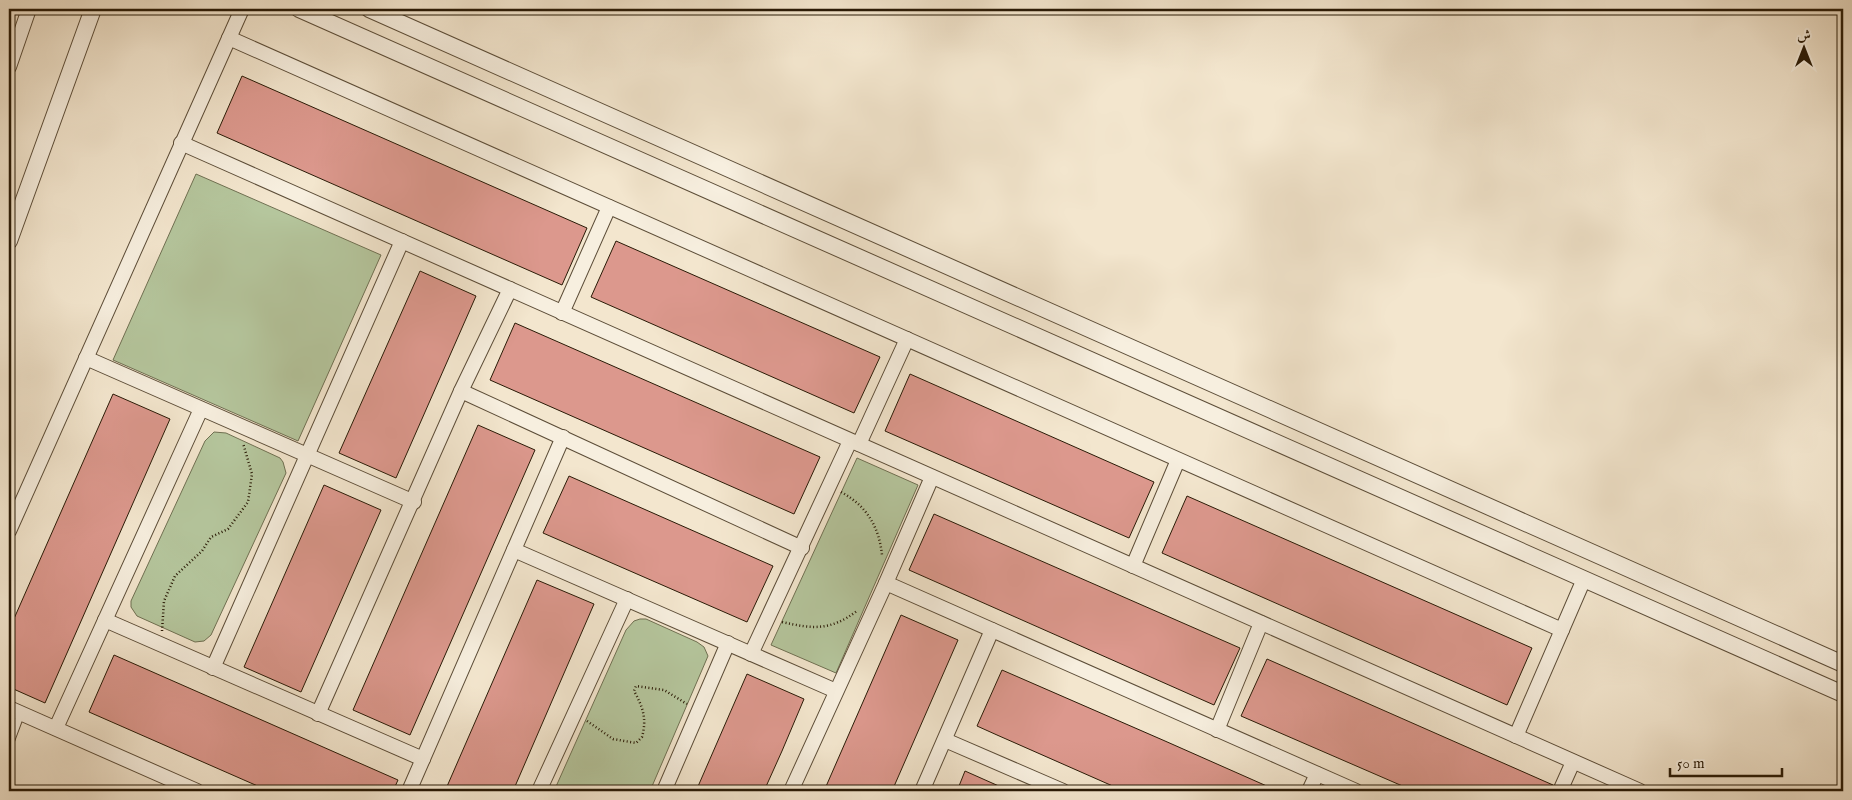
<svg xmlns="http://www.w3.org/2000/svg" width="1852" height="800" font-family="'IM FELL English',Amiri,serif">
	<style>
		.green { fill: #b5c69d; stroke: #6f7052 }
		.building { fill: #dc988d; stroke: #291a06 }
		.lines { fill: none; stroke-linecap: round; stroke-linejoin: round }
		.service-casing { stroke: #5c4d38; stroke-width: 9 }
		.minor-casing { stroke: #5c4d38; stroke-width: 16 }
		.tertiary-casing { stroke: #5c4d38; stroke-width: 18 }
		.path { stroke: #291a06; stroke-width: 2.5; stroke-dasharray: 1 2.5; stroke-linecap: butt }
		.service { stroke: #f7efdf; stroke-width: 7 }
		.minor { stroke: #f7efdf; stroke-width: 14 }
		.tertiary { stroke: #f7efdf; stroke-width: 16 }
	</style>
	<rect width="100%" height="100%" fill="#f3e6ce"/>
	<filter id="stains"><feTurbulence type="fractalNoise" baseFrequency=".004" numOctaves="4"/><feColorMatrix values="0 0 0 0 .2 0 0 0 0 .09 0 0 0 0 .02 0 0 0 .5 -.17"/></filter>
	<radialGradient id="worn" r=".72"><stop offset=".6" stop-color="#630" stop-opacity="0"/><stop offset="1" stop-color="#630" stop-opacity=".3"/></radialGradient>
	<!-- green -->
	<g class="green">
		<path d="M196,174L381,255L298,441L113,360Z"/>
		<path d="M214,432L226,433L280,458L283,462L286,473L211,635L204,641L195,642L137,616L131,607V601L205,441Z"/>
		<path d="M857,458L918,485L836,673L771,645Z"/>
		<path d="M640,619H646L697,642L704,647L708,656L650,791H554L626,630L634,621Z"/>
	</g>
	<!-- building -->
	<g class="building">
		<path d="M242,76L587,228L562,285L217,133Z"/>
		<path d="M616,241L880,357L854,413L591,297Z"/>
		<path d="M420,271L476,296L396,478L339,453Z"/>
		<path d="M515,323L820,457L794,514L490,380Z"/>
		<path d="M910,374L1154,482L1129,538L885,431Z"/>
		<path d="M113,394L170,419L45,703L9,687V630Z"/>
		<path d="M478,425L535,450L410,735L353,710Z"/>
		<path d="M569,476L773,566L747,622L543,533Z"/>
		<path d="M324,485L381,510L301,692L244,667Z"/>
		<path d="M1187,496L1532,648L1507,705L1162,553Z"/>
		<path d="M934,514L1240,648L1214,705L909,570Z"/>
		<path d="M537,580L594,604L513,791H445Z"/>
		<path d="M901,615L958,640L892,791H824Z"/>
		<path d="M114,655L398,780L393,791H269L89,712Z"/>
		<path d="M1267,659L1553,785L1551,791H1414L1241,716Z"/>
		<path d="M1002,670L1165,741L1278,791H1124L997,735L977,726Z"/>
		<path d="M747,674L804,699L782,751L764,791H696Z"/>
		<path d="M965,771L1010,791H957Z"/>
	</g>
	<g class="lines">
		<!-- service casing -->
		<g class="service-casing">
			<path id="service" d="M9,745L21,713"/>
		</g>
		<!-- minor casing -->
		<g class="minor-casing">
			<g id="minor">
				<path d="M229,38L1562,630"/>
				<path d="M9,67L29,9"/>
				<path d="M181,143L1640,791"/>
				<path d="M562,313L609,207"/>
				<path d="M86,358L414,502"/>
				<path d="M461,391L802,548"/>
				<path d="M859,444L907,339"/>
				<path d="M9,531L242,9"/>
				<path d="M514,550L836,691"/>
				<path d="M1133,566L1178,460"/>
				<path d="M886,583L1356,791"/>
				<path d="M105,620L423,759"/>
				<path d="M751,654L850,441"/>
				<path d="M213,668L402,241"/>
				<path d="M9,708L197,791"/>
				<path d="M318,714L461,391L510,289"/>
				<path d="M56,728L201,409"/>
				<path d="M1217,730L1261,623"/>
				<path d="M1516,736L1584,579"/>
				<path d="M945,740L1063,791"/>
				<path d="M409,791L563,437"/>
				<path d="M539,791L627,599"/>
				<path d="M664,791L728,643"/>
				<path d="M791,791L886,583L932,477"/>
				<path d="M922,791L992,630"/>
				<path d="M1309,791L1317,774"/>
				<path d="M1560,791L1573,762"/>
			</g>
		</g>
		<!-- tertiary casing -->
		<g class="tertiary-casing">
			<g id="tertiary">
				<path d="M299,9L1843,694"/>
				<path d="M369,9L1843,664"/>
				<path d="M9,241L93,9"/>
			</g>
		</g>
		<!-- path -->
		<g class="path">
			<path d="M841,492C867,506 879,527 882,555"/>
			<path d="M782,622C813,629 830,631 857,611"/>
			<path d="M162,631L164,601L175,576L202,551L211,537L228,529L248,502L252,474L243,443"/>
			<path d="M587,721L613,739L636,743L642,737C647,719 643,707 634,691L636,686L664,690L687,704"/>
		</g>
		<!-- service -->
		<use href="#service" class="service"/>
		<!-- minor -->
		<use href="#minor" class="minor"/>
		<!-- tertiary -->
		<use href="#tertiary" class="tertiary"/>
	</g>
	<!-- margin -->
	<rect width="1852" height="800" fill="none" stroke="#f3e6ce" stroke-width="30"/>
	<rect x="10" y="10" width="1832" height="780" fill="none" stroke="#291a06" stroke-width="2.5"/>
	<rect x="15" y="15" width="1822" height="770" fill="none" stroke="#291a06"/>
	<!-- north arrow -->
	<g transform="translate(1804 48)" stroke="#f7efdf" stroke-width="4" paint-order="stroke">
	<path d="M0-4L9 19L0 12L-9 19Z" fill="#291a06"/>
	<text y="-8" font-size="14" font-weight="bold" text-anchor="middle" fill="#291a06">ش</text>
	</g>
	<!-- scale -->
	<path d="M1670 768v8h112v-8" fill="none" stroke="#291a06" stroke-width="2.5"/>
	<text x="1677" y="768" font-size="15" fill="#291a06" stroke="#f7efdf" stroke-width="4" paint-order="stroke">50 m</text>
	<rect width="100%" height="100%" filter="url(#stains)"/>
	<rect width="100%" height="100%" fill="url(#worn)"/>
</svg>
